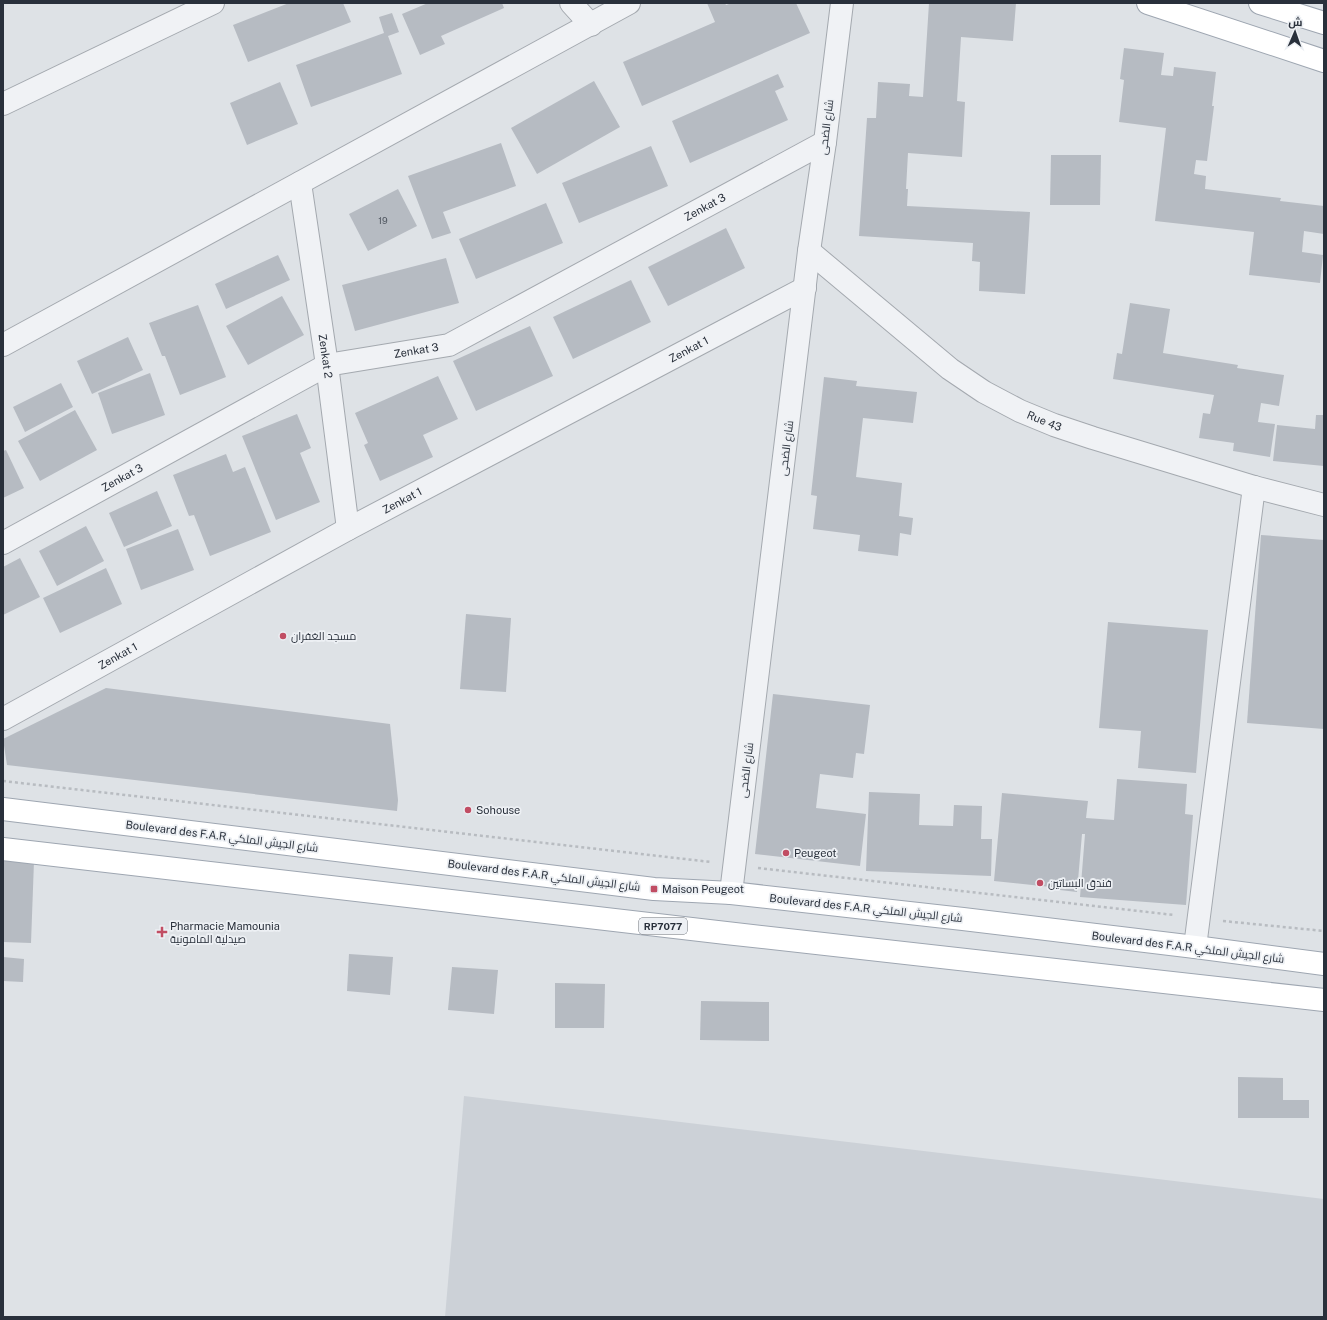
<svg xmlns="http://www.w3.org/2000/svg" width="1327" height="1320" font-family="'Public Sans',Cairo,sans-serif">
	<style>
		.built { fill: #ccd1d7 }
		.building { fill: #b6bbc2 }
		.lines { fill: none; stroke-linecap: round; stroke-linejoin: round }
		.minor-casing { stroke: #a4a9af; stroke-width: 24 }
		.major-casing { stroke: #9ea6b1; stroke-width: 24 }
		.path { stroke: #b8bcc1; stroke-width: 2.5; stroke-dasharray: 3 3; stroke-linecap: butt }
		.minor { stroke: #f0f2f5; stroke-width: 22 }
		.major { stroke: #fff; stroke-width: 22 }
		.poi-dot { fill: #c14d63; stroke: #edf0f4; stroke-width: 1.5 }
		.labels { text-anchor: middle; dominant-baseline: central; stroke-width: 3.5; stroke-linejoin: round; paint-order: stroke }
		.number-label { font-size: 9px; fill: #4c535d }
		.shield { fill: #edf0f4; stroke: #646a72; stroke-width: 1 }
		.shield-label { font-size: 10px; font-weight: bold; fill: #29303b }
		.street-label { font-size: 11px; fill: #29303b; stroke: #edf0f4 }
		.poi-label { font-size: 11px; fill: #29303b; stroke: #edf0f4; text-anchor: start }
	</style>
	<rect width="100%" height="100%" fill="#dee2e6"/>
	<!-- built -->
	<path class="built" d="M464,1096L1324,1199V1317H445Z"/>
	<!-- building -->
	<g class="building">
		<path d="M289,3H343L351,22L248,62L233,25Z"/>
		<path d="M428,3H502L504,8L441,36L445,44L420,55L402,14Z"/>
		<path d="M707,3H725L726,5L732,3H796L810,33L642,106L623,62L715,22Z"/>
		<path d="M929,3H1016L1013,41L961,37L957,101L965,102L962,157L908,153L906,189H908L907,206L1030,212L1025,294L979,291L980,262L972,261L973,243L859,236L867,118H876L878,82L910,84L909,96L923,97Z"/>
		<path d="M392,13L399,32L388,36L402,74L311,107L296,65L384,33L379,17Z"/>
		<path d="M1124,48L1164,53L1161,75L1173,76L1174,67L1216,72L1212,106H1214L1207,161L1196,160L1194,174L1206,176L1205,189L1281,198L1280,201L1324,206V234L1304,231L1302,252L1323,255L1320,283L1249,275L1254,232L1155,221L1166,128L1119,122L1124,80L1120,79Z"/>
		<path d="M778,74L784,87L775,91L788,120L690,163L672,121Z"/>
		<path d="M594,81L620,127L537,174L511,128Z"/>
		<path d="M280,82L298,124L247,145L230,103Z"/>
		<path d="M501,143L516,186L443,212L451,233L432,239L408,176Z"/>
		<path d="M651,146L668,186L579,223L562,183Z"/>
		<path d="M1051,155H1101L1100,205H1050Z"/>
		<path d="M398,189L417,226L368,251L349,214Z"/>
		<path d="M546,203L563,243L476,279L459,239Z"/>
		<path d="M726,228L745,268L668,306L648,267Z"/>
		<path d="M278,255L290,280L226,309L215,284Z"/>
		<path d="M446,258L459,303L355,331L342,285Z"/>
		<path d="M631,280L651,322L573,359L553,317Z"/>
		<path d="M282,296L304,335L248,365L226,326Z"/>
		<path d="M1130,303L1170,309L1163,353L1238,365L1237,368L1284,375L1279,406L1261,403L1258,422L1275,424L1270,457L1233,451L1234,443L1199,438L1203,413L1210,414L1214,395L1113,379L1117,353L1122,354Z"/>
		<path d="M198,305L226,377L180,395L165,356H162L149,323Z"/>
		<path d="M530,326L553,376L476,411L453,361Z"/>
		<path d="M128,337L143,370L92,394L77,361Z"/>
		<path d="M150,373L165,415L112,434L98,393Z"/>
		<path d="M438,376L458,419L423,435L433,457L380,481L364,445L368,443L355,413Z"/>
		<path d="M824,377L857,381L856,386L917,392L913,423L863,418L856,477L902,483L899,516L913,518L911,535L900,533L898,556L858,551L860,535L813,529L817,496L811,495Z"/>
		<path d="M61,383L73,407L25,432L13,407Z"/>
		<path d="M75,410L97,450L40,481L18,441Z"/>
		<path d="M297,414L311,448L300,453L320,502L276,520L242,436Z"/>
		<path d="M1316,415H1324V466L1273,461L1277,425L1315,429Z"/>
		<path d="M6,450L24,488L3,498V451Z"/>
		<path d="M226,454L233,472L245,467L271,532L210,556L194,515L189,516L173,475Z"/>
		<path d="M157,491L172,526L124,547L109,513Z"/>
		<path d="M86,526L104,561L57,586L39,551Z"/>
		<path d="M178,529L194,570L141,590L126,549Z"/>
		<path d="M1261,535L1324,540V729L1247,723Z"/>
		<path d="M20,558L40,597L3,615V567Z"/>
		<path d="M106,568L122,604L60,633L43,598Z"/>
		<path d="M466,614L511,618L506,692L460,689Z"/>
		<path d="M1108,622L1208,630L1196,773L1138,768L1141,731L1099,728Z"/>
		<path d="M106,688L390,724L398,800L397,811L7,765L3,739Z"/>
		<path d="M773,694L870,705L864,754L856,753L853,778L820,774L816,808L866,814L860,866L755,854Z"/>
		<path d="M1117,779L1187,784L1185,814L1193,815L1186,905L1080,897L1085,834H1082L1077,892L1060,890V888L994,881L1002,793L1088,801L1086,818L1114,820Z"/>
		<path d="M869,792L920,794L919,825L953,826L954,805L982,806L981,839H992L991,876L866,871Z"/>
		<path d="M3,860L34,861L31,943L3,942Z"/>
		<path d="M349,954L393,957L390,995L347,991Z"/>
		<path d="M3,957L24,959L23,982L3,981Z"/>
		<path d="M452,967L498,970L494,1014L448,1010Z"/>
		<path d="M555,983L605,984L604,1028H555Z"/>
		<path d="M701,1001L769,1002V1041L700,1040Z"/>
		<path d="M1238,1077L1283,1078V1100H1309V1118H1238Z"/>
	</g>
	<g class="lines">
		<!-- minor casing -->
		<g class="minor-casing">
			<g id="minor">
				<path d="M571,3L591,25"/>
				<path d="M3,104L213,3"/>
				<path id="s1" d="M300,183L327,365L348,529"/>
				<path id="s2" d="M809,251L950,369L984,392L1020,411L1054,425L1093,438L1254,487L1324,505"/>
				<path d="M3,345L629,3"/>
				<path id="s3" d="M3,543L327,365L449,345L825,142"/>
				<path id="s4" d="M3,719L348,529L805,288"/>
				<path d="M731,893L809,251L825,142L842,3"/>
				<path d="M1195,947L1254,487"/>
			</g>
		</g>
		<!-- major casing -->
		<g class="major-casing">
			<g id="major">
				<path d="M1148,3L1324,61"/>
				<path d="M1260,3L1324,23"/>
				<path d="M3,809L654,889L731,893L963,919L1195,947L1324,964"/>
				<path d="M3,849L726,933L1324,1000"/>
			</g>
		</g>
		<!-- path -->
		<g class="path">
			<path d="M3,781L711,862"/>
			<path d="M758,868L1174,915"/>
			<path d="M1223,921L1324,931"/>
		</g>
		<!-- minor -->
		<use href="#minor" class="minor"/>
		<!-- major -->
		<use href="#major" class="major"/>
	</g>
	<!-- markers -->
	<g class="poi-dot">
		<circle cx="283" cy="636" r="4"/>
		<circle cx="468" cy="810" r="4"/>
		<circle cx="786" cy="853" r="4"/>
		<circle cx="1040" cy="883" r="4"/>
		<rect x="650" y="885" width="8" height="8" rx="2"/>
		<path d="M160 926h4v4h4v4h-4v4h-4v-4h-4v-4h4z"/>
	</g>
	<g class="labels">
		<!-- number labels -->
		<g class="number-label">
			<text x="383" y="220">19</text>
		</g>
		<!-- shield labels -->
		<rect class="shield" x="639" y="918" width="48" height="16" rx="3"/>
		<g class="shield-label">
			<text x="663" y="926">RP7077</text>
		</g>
		<!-- street labels -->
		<g class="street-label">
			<text transform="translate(826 127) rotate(-83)">شارع الضحى</text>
			<text stroke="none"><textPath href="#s3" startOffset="784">Zenkat 3</textPath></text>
			<text stroke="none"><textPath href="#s3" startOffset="460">Zenkat 3</textPath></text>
			<text stroke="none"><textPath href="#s4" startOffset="779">Zenkat 1</textPath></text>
			<text stroke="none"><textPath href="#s1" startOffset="175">Zenkat 2</textPath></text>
			<text stroke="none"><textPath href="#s2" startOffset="292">Rue 43</textPath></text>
			<text transform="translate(786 448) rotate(-83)">شارع الضحى</text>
			<text stroke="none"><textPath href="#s3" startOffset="136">Zenkat 3</textPath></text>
			<text stroke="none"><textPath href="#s4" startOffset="455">Zenkat 1</textPath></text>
			<text stroke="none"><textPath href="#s4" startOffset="131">Zenkat 1</textPath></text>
			<text transform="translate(746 770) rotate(-83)">شارع الضحى</text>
			<text transform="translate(222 836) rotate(7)">Boulevard des F.A.R شارع الجيش الملكي</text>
			<text transform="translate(544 875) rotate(7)">Boulevard des F.A.R شارع الجيش الملكي</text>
			<text transform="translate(866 908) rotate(6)">Boulevard des F.A.R شارع الجيش الملكي</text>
			<text transform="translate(1188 947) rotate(7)">Boulevard des F.A.R شارع الجيش الملكي</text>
		</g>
		<!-- poi labels -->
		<g class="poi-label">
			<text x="291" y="636">مسجد الغفران</text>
			<text x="476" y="810">Sohouse</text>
			<text x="794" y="853">Peugeot</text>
			<text x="1048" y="883">فندق البساتين</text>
			<text x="662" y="889">Maison Peugeot</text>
			<text x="170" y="926">Pharmacie Mamounia<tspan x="170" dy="13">صيدلية المامونية</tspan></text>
		</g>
	</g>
	<!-- border -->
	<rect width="1327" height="1320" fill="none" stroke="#29303b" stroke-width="8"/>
	<!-- north arrow -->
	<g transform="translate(1295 32) rotate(2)" stroke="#edf0f4" stroke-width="3" paint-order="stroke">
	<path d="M0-3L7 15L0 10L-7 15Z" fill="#29303b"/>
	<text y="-6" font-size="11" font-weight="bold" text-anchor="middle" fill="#29303b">ش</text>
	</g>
</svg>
